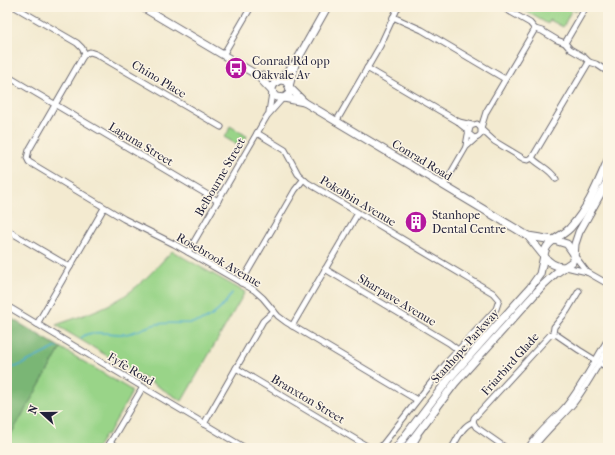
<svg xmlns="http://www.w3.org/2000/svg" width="615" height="455" font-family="'IM FELL French Canon',serif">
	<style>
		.green { fill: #99d488; stroke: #5e7b62 }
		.forest { fill: #7ab674; stroke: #4e6c58 }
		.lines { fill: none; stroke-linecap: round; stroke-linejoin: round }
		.stream { stroke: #4dadcc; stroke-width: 1.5 }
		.street-casing { stroke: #6b686f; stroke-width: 7 }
		.secondary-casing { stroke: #6b686f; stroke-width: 9 }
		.street { stroke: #fff; stroke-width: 5 }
		.secondary { stroke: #fff; stroke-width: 7 }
		.labels { text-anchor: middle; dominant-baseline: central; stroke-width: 3; stroke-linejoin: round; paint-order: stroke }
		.poi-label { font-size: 12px; fill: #22223b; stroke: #fcf5e5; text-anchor: start }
		.street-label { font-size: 12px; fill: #22223b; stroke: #fcf5e5 }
	</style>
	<rect width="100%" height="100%" fill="#fcf5e5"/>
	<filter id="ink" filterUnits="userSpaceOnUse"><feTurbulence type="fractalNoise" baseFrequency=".025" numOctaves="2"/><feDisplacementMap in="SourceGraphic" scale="8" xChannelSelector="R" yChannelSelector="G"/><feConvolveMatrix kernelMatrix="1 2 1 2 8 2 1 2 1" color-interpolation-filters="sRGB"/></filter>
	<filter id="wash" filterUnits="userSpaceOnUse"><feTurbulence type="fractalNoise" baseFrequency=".012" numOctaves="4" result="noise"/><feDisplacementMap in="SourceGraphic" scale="16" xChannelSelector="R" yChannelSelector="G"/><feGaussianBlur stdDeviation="0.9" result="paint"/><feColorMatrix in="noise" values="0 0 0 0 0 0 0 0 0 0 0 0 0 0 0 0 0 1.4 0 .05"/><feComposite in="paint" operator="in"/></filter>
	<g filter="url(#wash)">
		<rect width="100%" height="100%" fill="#f3ead0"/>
		<!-- green -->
		<g class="green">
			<path d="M518,7H578L576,11L572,9L563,27L550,20L548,24Z"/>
			<path d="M230,126L247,136L241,147L224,137L228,132Z"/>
			<path d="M172,251L245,292L182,401L56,325C75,318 95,312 114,302C137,290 154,270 172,251Z"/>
			<path d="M61,348L131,390V394L107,436L105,435L97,448H7V441Z"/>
		</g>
		<!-- forest -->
		<path class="forest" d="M7,316L61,348L7,441Z"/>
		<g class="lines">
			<!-- stream -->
			<g class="stream">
				<path d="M81,339C86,328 114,335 125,334C136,333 146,326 157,324C174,321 190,327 206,319C217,314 226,303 232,293"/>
				<path d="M7,367H16L57,347"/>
			</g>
		</g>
	</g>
	<g filter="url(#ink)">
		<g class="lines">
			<!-- street casing -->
			<g class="street-casing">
				<g id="street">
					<path d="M15,7L77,43L82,48L85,54"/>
					<path d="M502,7L530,23L535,29L542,31L557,40L565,43L570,49L584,57L589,62"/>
					<path d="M393,17L422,30L505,79"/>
					<path d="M565,43L586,7"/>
					<path d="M85,54L82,58L29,150L27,158L29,162L124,219L174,244L254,290L263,298L278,316L286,322L417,400"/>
					<path d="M85,54L90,52L96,54L221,127"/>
					<path d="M223,55L251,7"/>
					<path d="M589,62L596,64L608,72"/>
					<path d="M367,68L459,122L460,124L469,131"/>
					<path d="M7,76L218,201"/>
					<path d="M269,112L272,93"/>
					<path d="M336,122L380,46L398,7"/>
					<path d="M459,122L472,125"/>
					<path d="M481,128L486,112L535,29"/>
					<path d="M482,130L494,141L524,159L528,160L532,158L589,62"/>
					<path d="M257,133L285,150L298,174L308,183L493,293L499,300L496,309L448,361L380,448"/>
					<path d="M466,146C467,141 468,130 471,126L477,124L481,128V134L478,137L474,138L469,134"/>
					<path d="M532,158C540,166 550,169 556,179"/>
					<path d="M444,185L466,147L476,138"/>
					<path d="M7,230L70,267"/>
					<path d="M188,252L267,116L282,99"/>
					<path d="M574,255L587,272"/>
					<path d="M566,267L587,272L608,284"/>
					<path d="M325,269L449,343L458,350"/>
					<path d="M241,283L295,190L303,180"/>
					<path d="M7,306L245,448"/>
					<path d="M37,324L104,208"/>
					<path d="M292,326L358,213"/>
					<path d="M553,334L554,327L567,311L579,291"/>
					<path d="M236,368L370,448"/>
					<path d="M473,422L474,418L551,334L557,335L579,350L608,368"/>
					<path d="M473,422L476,427L506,448"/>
					<path d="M204,424L263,321L274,311"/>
					<path d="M110,443L119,448"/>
					<path d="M107,448L143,387"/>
					<path d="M411,448L418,436"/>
					<path d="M452,448C458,438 462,426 473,422"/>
					<path d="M528,448C538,432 553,421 565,407C582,386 594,362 608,339"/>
					<path d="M533,448C545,432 560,419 573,404C586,387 597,367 608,348"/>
				</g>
			</g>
			<!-- secondary casing -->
			<g class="secondary-casing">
				<g id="secondary">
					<path d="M142,7L257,75L286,81L290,88L289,94L284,98"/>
					<path d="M257,75L272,91"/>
					<path d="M279,80L295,64L327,7"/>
					<path d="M278,81C271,85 270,92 276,97L284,98L304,102L528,236L553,240"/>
					<path d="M289,86L295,64"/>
					<path d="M290,88L304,102"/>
					<path d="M528,236L544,256"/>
					<path d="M554,240L567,244L574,254"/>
					<path d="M564,267C555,267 549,263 544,256C545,240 561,238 570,228C588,209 598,183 608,160"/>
					<path d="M396,448L448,380L530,288L540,274L544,256"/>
					<path d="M406,448L455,383L543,285L556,273L572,262L574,257L575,244L579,232L608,180"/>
				</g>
			</g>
			<!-- street -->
			<use href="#street" class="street"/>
			<!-- secondary -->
			<use href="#secondary" class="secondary"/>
		</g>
	</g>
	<!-- icons -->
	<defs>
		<g id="bus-disc" transform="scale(1.15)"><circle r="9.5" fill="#b5179e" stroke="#fcf5e5"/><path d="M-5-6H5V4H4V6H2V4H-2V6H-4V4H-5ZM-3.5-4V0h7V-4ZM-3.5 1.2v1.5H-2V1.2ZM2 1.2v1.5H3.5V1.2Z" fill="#fff"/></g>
		<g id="building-disc" transform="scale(1.15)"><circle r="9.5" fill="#b5179e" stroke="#fcf5e5"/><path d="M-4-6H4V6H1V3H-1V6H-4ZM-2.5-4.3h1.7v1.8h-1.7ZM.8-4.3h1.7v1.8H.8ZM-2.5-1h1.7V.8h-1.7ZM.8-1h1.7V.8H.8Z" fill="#fff"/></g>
	</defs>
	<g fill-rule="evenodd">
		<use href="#bus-disc" x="236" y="68"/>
		<use href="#building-disc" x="416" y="222"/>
	</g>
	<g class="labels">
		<!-- poi labels -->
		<g class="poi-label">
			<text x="252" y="61">Conrad Rd opp<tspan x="252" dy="14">Oakvale Av</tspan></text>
			<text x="432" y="215">Stanhope<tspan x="432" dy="14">Dental Centre</tspan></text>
		</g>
		<!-- street labels -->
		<g class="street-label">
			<text transform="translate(159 79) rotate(31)">Chino Place</text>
			<text transform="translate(141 144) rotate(31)">Laguna Street</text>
			<text transform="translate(422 160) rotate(31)">Conrad Road</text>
			<text transform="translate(220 177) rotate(-60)">Belbourne Street</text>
			<text transform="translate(358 201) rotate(31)">Pokolbin Avenue</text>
			<text transform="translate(219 260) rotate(30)">Rosebrook Avenue</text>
			<text transform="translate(397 300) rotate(31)">Sharpave Avenue</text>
			<text transform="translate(465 346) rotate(-48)">Stanhope Parkway</text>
			<text transform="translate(510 364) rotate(-48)">Friarbird Glade</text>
			<text transform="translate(131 369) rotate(31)">Fyfe Road</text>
			<text transform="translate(308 399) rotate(31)">Branxton Street</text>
		</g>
	</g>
	<!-- margin -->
	<rect width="615" height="455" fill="none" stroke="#fcf5e5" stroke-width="24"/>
	<!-- north arrow -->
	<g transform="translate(42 413) rotate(291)" stroke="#fcf5e5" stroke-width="3" paint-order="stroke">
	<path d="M0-3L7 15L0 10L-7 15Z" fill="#22223b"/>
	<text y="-6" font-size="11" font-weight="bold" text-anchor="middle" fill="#22223b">N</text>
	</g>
</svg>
